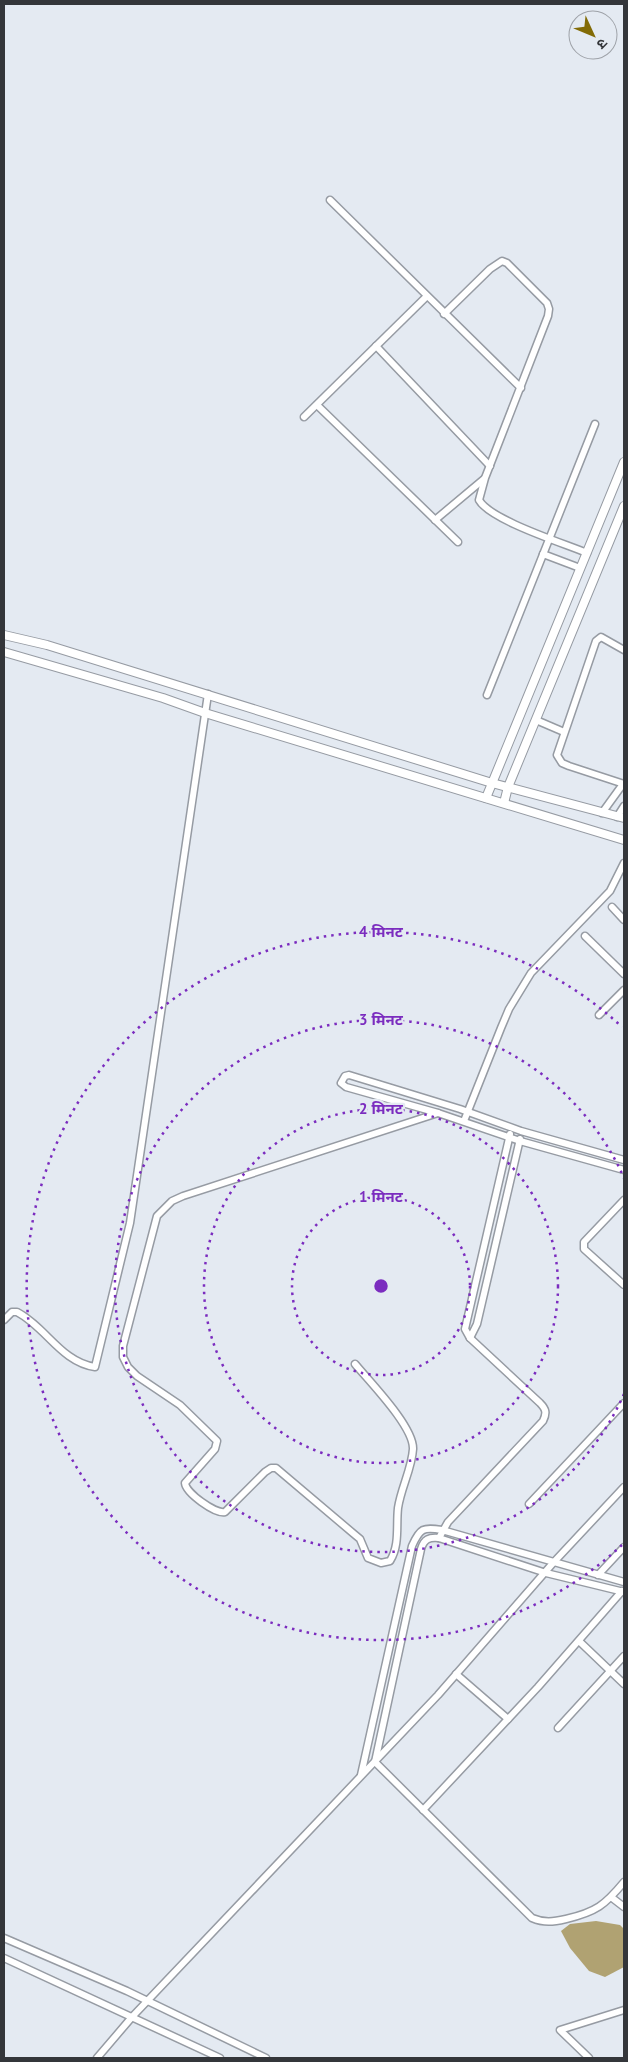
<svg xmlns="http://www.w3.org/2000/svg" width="628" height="2062" font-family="'PT Sans','Noto Sans Devanagari',sans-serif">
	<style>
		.water { fill: #b0a272 }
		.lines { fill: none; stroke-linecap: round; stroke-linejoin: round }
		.minor-casing { stroke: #969ba3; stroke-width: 9 }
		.tertiary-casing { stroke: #969ba3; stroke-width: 10 }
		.minor { stroke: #fff; stroke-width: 6 }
		.tertiary { stroke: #fff; stroke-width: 8 }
		.ring { fill: none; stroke: #7b2cbf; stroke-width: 2.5; stroke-dasharray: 2.5 5 }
		.centre { fill: #7b2cbf; stroke: #e4eaf2; stroke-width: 2.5 }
		.ring-label { font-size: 15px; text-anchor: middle; font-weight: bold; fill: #7b2cbf; stroke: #e4eaf2; stroke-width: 4.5; stroke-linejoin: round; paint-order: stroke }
	</style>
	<rect width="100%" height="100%" fill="#e4eaf2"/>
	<!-- water -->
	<path class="water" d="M596,1921L620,1925L624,1929V1967L605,1977L589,1971L570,1948L561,1931L570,1924Z"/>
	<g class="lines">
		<!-- minor casing -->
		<g class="minor-casing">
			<g id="minor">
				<path d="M330,200L521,388"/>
				<path d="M444,314L490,269L502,261L507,263L547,303L549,309L548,316L485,478L479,500C490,520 563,543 587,553"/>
				<path d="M376,346L490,466"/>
				<path d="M317,405L458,542"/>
				<path d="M304,417L426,297"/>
				<path d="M435,520L484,479"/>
				<path d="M543,554L580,568"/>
				<path d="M624,650L601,637L596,641L557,755L562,763L569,766L624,784"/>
				<path d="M487,695L595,424"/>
				<path d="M536,720L564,732"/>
				<path d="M602,813L623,784"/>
				<path d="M617,817L624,806"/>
				<path d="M612,907L624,920"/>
				<path d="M585,936L624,974"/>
				<path d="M599,1015L624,990"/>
				<path d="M464,1121L501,1028L509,1009L531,973L610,891L624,863"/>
				<path d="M624,1160L521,1131L460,1109L349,1075L345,1076L341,1083L346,1087L438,1113L520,1141L624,1170"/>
				<path d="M624,1200L584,1242V1249L624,1285"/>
				<path d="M4,1320L12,1312H17C46,1327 61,1362 95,1367L130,1223L208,694"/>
				<path d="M470,1338L477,1324L520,1139"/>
				<path d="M355,1364C370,1382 414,1427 413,1449C412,1468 401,1488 398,1508C396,1526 400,1545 390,1561L381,1563L368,1558L360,1539L354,1534L276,1468H271L265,1472L225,1512C215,1514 186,1493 185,1483L215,1449L217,1441L180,1405L137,1376L128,1367L123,1357V1346L157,1216L172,1201L183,1196L438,1113"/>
				<path d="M529,1504L624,1403"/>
				<path d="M439,1538L448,1522L543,1421C547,1413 546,1409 540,1403L470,1338L465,1329L510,1134"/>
				<path d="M598,1575L624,1547"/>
				<path d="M624,1592L546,1573L439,1538C429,1537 424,1539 421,1549L375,1762L532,1918C544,1923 553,1922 566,1919C596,1912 605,1905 624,1882"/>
				<path d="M579,1641L624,1684"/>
				<path d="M456,1674L508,1719"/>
				<path d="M558,1728L624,1656"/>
				<path d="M361,1775L412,1546C420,1528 423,1527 442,1530L624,1582"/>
				<path d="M423,1810L538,1687L622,1591"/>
				<path d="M611,1897L624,1907"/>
				<path d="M4,1938L127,1991L266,2058"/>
				<path d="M4,1958L220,2058"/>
				<path d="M97,2058L132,2017L438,1695L553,1563L624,1487"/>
				<path d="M589,2058L560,2030L624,2010"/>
			</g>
		</g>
		<!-- tertiary casing -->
		<g class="tertiary-casing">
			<g id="tertiary">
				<path d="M4,635L47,645L492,783L624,818"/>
				<path d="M4,652L163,698L205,713L624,840"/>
				<path d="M486,798L624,462"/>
				<path d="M504,803L508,787L624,506"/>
			</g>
		</g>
		<!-- minor -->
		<use href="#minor" class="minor"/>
		<!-- tertiary -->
		<use href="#tertiary" class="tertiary"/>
	</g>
	<!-- distance rings -->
	<g class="ring">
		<circle cx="381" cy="1286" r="89"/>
		<circle cx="381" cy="1286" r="177"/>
		<path d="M624 1394A266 266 0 1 1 624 1178"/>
		<path d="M622 1545A354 354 0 1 1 622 1027"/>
	</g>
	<circle cx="381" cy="1286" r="8" class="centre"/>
	<g class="ring-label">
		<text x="381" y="937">4 मिनट</text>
		<text x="381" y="1025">3 मिनट</text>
		<text x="381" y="1114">2 मिनट</text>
		<text x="381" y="1202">1 मिनट</text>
	</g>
	<!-- border -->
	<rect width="628" height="2062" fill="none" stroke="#34363a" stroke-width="10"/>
	<!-- north arrow -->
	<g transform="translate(593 35) rotate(134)"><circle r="24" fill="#e4eaf2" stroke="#9ea2a8"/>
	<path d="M0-4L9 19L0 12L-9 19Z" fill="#826b06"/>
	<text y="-8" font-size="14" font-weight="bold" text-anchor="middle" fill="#34363a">उ</text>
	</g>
</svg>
